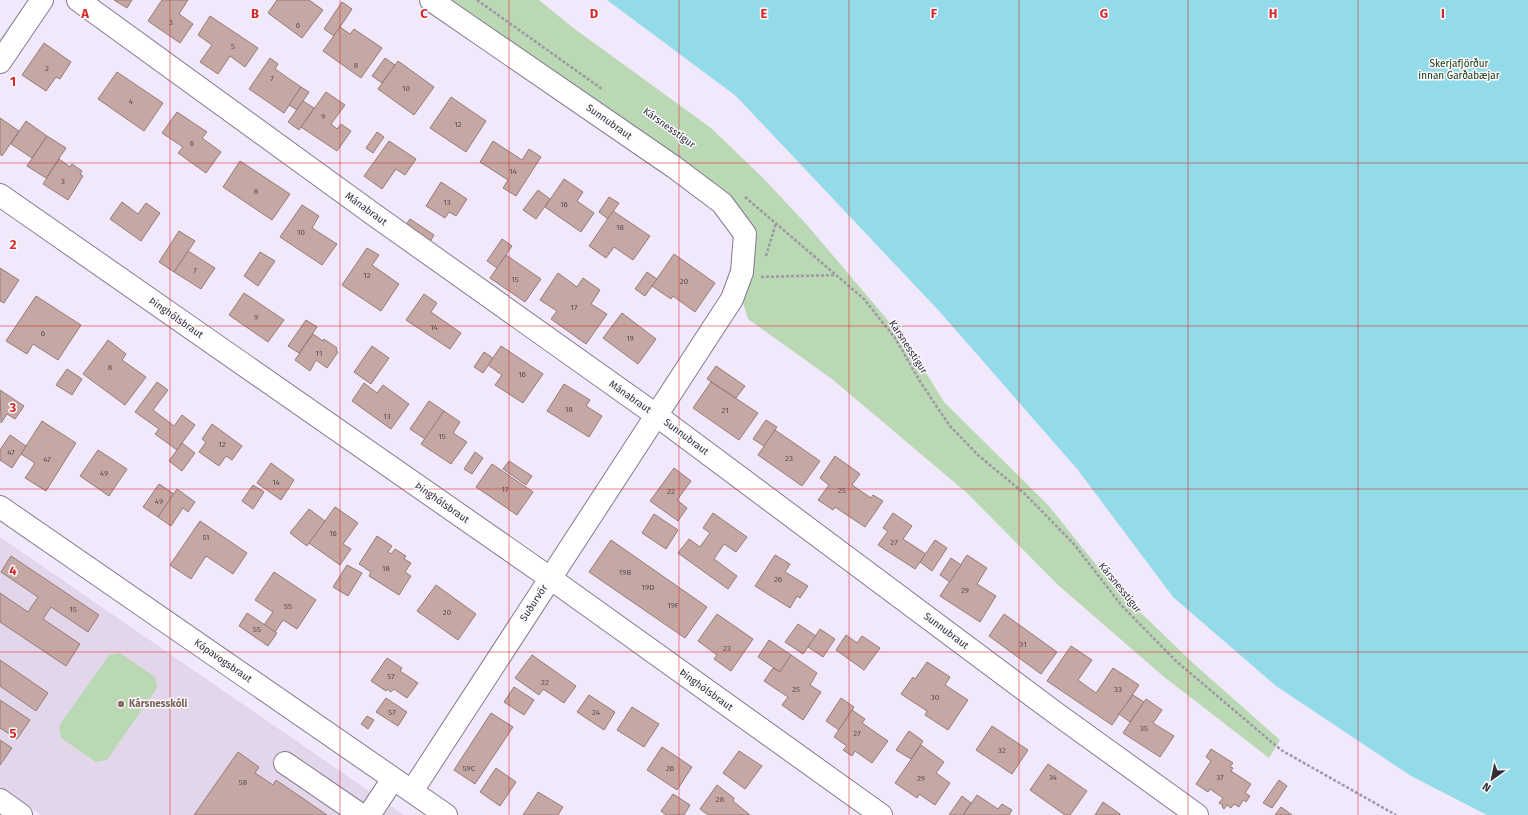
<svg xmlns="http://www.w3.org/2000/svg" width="1528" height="815" font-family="'Fira Sans',sans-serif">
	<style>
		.education { fill: #e3d6ea }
		.green { fill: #b9d8b3 }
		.water { fill: #93dbe9 }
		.building { fill: #c5a8a4; stroke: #967b77 }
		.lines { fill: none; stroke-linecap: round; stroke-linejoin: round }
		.minor-casing { stroke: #857b91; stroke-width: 24 }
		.path { stroke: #9e97a6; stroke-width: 2.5; stroke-dasharray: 3 2; stroke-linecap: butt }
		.minor { stroke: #fff; stroke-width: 22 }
		.grid { fill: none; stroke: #d62828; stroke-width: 1; stroke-opacity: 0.55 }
		.education-dot { fill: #8d6e63; stroke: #fbf9fe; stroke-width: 1.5 }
		.labels { text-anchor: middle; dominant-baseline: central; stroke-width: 3; stroke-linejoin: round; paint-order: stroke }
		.number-label { font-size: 8px; fill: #574c52 }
		.park-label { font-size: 10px; fill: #103608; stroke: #fbf9fe }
		.street-label { font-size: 10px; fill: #322e37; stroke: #fbf9fe }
		.education-label { font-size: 10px; font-weight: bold; fill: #785e54; stroke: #fbf9fe; text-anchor: start }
		.grid-label { font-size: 13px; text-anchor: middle; font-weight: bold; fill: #d62828; stroke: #fbf9fe; stroke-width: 3; stroke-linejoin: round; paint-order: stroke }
	</style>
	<rect width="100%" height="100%" fill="#f1e8fc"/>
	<!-- education -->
	<path class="education" d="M0,537L404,815H41L6,791L0,787Z"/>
	<!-- green -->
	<g class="green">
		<path d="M449,0H539L572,27L711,128L763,178L807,225L908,344L944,402L1048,505L1114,587L1194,664L1280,740L1269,758L1163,676L1058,585L967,493L832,379L748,319L740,292L749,232Z"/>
		<path d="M120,653L155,677L157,688L107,760L96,762L61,738L59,726L109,655Z"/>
	</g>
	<!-- water -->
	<path class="water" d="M607,0H1528V815H1487L1411,776L1276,686L1173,597L1078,470L940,312L736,96Z"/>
	<!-- building -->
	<g class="building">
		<path d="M114,0H132L127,8Z"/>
		<path d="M162,0H188L179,14L193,24L180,43L148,21Z"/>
		<path d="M277,0H309L323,10L302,38L268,13Z"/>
		<path d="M342,2L352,9L334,36L324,29Z"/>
		<path d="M210,16L258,48L245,67L230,56L218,74L200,62L212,45L198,35Z"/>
		<path d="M340,27L350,34L354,29L382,48L361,78L323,51Z"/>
		<path d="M44,43L71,62L60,79L56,77L46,91L22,75Z"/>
		<path d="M270,58L278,64L275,69L301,87L284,113L249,89Z"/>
		<path d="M385,58L395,65L382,83L372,76Z"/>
		<path d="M398,61L434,87L414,115L378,89Z"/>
		<path d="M117,72L163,103L144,131L98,99Z"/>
		<path d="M301,87L309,92L297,110L289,105Z"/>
		<path d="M326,92L345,105L331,124L337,129L341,124L351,131L337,151L301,127Z"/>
		<path d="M451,97L486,121L466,152L430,128Z"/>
		<path d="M303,101L314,108L299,130L288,122Z"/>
		<path d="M177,112L207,132L202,138L221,152L206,173L178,153L183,147L162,133Z"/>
		<path d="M0,118L19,131L2,156L0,154Z"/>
		<path d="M26,121L47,136L32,158L11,144Z"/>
		<path d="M377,132L384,137L373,153L366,148Z"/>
		<path d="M47,136L66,148L46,178L27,166Z"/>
		<path d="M389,141L416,159L405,175L396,169L382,189L364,176Z"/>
		<path d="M493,141L522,160L529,149L541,157L516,196L503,188L508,180L480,162Z"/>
		<path d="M59,159L70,167L72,164L82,171L80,174L83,176L68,200L43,184Z"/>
		<path d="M240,161L290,194L272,220L223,187Z"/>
		<path d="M564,179L583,192L577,201L594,213L581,232L545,207Z"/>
		<path d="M441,182L467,199L456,216L449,212L445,218L426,206Z"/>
		<path d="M538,190L550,199L536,219L523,210Z"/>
		<path d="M609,197L619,203L608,219L599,212Z"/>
		<path d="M122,202L138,214L146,203L160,213L141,241L110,219Z"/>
		<path d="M302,205L319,216L312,228L337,244L322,265L280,237Z"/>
		<path d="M613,211L650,236L633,260L614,247L606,258L589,246Z"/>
		<path d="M410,219L434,235L428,245L403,229Z"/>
		<path d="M179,231L195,241L174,272L159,262Z"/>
		<path d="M502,239L512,246L497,268L487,261Z"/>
		<path d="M367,248L379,255L372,265L399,284L381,311L342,285Z"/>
		<path d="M188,251L215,268L201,289L174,272Z"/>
		<path d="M260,252L275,261L258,286L244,276Z"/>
		<path d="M674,254L715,283L695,312L673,296L671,299L652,286Z"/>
		<path d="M506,255L541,279L525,302L490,278Z"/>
		<path d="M0,268L19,280L4,303L0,301Z"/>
		<path d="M647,272L657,279L645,296L635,289Z"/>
		<path d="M558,273L577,287L583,278L600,290L591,304L607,314L586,344L551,319L557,311L540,300Z"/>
		<path d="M244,293L284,320L268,342L229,315Z"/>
		<path d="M424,294L437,303L431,312L461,333L450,349L406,320Z"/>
		<path d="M36,296L81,325L58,360L33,344L27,354L6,341Z"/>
		<path d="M622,313L656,339L638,364L603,338Z"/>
		<path d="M306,320L317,327L299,353L288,346Z"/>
		<path d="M313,334L323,341L324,339L337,348L336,350L338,352L327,368L316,360L310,371L295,360Z"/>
		<path d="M108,340L126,354L122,360L146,377L125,405L83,374Z"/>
		<path d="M372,346L389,358L371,384L354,372Z"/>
		<path d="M501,346L543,374L523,403L495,385L502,375L488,365Z"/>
		<path d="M484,352L493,358L483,373L474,367Z"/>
		<path d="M716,366L745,386L736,398L707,379Z"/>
		<path d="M67,369L82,379L72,395L56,385Z"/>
		<path d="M157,382L168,390L153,410L174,426L182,415L195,425L177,450L155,434L159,429L135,412Z"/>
		<path d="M711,382L758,413L739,440L693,408Z"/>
		<path d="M364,383L377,393L383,385L409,404L391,429L352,401Z"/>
		<path d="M564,384L590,400L586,406L602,416L589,437L547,411Z"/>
		<path d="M0,390L24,406L15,419L7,414L1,423Z"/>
		<path d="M429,401L444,411L425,439L410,429Z"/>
		<path d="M444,411L460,422L453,433L467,442L451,464L421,444Z"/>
		<path d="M766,420L777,427L764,446L753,439Z"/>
		<path d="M42,421L76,443L46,491L25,478L35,463L21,454Z"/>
		<path d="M212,424L242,446L232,460L226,456L219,466L199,452L206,442L202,439Z"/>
		<path d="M775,430L820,461L802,486L758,455Z"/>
		<path d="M10,435L26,446L12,468L0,460V450Z"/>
		<path d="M182,443L195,453L182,471L169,461Z"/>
		<path d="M98,450L127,469L109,496L80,476Z"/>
		<path d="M475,452L483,458L472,474L464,469Z"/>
		<path d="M835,456L860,474L852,485L871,498L873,495L883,501L865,527L835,507L833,510L818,500L829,485L820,478Z"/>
		<path d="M509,461L532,476L526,485L503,469Z"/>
		<path d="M271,463L294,480L281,500L257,483Z"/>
		<path d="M492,464L533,492L517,515L476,487Z"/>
		<path d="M674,468L691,481L677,500L687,508L678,521L650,501Z"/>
		<path d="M159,484L174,494L158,517L143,507Z"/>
		<path d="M253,485L264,492L253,509L242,501Z"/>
		<path d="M177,489L195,502L188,512L183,508L171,526L158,517Z"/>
		<path d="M335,507L358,523L343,544L351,549L340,565L309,543Z"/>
		<path d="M309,509L325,521L307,546L290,533Z"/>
		<path d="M713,513L747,537L736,552L724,544L714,559L737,576L728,589L678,553L689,539L700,547L710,533L703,528Z"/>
		<path d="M893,513L912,526L903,539L926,554L915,569L878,545L888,531L883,528Z"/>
		<path d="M654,514L678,530L666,549L642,533Z"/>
		<path d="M200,521L247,553L233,574L206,556L191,579L170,565Z"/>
		<path d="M377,536L392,546L388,552L391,554L395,549L406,556L404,559L411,563L405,572L411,576L399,595L369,576L371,572L359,564Z"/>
		<path d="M611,540L707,607L685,638L589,572Z"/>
		<path d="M935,540L947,548L932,571L920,562Z"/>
		<path d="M775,555L790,564L785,572L808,586L800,598L797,596L790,608L755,586Z"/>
		<path d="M967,555L987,568L977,584L996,596L980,622L940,596Z"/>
		<path d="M11,556L99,615L88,632L51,607L43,619L80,644L66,666L0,622V593L28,612L38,597L1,572Z"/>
		<path d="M951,558L961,565L950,582L940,575Z"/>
		<path d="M347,565L362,573L348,596L333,587Z"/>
		<path d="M274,572L316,600L297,629L283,620L275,632L264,625L273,612L255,600Z"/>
		<path d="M436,585L476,614L458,640L417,611Z"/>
		<path d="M247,613L277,633L268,646L239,626Z"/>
		<path d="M717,614L753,639L731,671L714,659L717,655L698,641Z"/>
		<path d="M1004,614L1057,652L1041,674L989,636Z"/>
		<path d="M798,624L816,636L803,654L785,642Z"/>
		<path d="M820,629L835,639L823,657L808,647Z"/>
		<path d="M846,635L857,643L862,636L880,648L864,670L836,650Z"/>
		<path d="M769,640L791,655L780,672L758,657Z"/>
		<path d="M1071,646L1092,660L1078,680L1096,693L1113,668L1139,685L1112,725L1047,681Z"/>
		<path d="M532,655L576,686L564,703L543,689L539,695L515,678Z"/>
		<path d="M791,655L817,673L810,685L821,692L803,720L782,705L788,697L764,681L773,668L780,672Z"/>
		<path d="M387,658L402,668L400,671L418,683L407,698L394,689L391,692L387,689L386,691L371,681Z"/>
		<path d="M0,660L48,693L36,711L0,686Z"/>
		<path d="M927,662L950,677L945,685L968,700L948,730L925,715L927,711L901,694L913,677L915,679Z"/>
		<path d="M514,687L534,700L524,715L504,702Z"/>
		<path d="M589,695L615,712L604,730L577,712Z"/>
		<path d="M1133,695L1144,702L1130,722L1119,714Z"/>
		<path d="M386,698L407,712L398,726L376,712Z"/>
		<path d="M841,698L854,707L839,730L826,721Z"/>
		<path d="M1146,699L1162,710L1153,723L1174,736L1160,757L1123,733Z"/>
		<path d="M0,700L30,720L17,739L0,728Z"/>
		<path d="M632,707L659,724L644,747L617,730Z"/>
		<path d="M852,710L865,719L862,723L888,741L872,763L855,751L852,756L843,750L847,746L834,737Z"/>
		<path d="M491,713L513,727L475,784L454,770Z"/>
		<path d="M367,716L374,720L368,729L361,724Z"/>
		<path d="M992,726L1028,750L1012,774L976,750Z"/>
		<path d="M909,731L923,741L911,759L896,750Z"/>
		<path d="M0,740L12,748L0,765Z"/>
		<path d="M921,745L944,762L936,773L950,783L935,805L919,794L917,798L895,783Z"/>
		<path d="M662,747L692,767L677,790L647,770Z"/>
		<path d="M1211,749L1233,763L1230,767L1233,768L1231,771L1251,784L1245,793L1250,796L1246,802L1243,800L1239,807L1234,804L1231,808L1227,805L1224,809L1222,807L1223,805L1219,803L1223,798L1210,789L1208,792L1196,784L1211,761L1206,757Z"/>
		<path d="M739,751L762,766L745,789L723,773Z"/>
		<path d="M238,752L259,767L255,773L273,785L276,780L327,815H194Z"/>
		<path d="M1048,764L1087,791L1070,815H1065L1030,790Z"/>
		<path d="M496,768L516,782L500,806L480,792Z"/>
		<path d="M1279,780L1287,786L1272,808L1263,803Z"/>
		<path d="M717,785L734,798L733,801L750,815H708L700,809Z"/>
		<path d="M538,792L563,807L558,815H523Z"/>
		<path d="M673,794L690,805L684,815H666L661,811Z"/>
		<path d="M977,795L998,809L1002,804L1012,810L1009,815H963Z"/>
		<path d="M962,796L971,803L963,815H949Z"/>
		<path d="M1103,802L1120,814V815H1095Z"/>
		<path d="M1281,807L1292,815H1275Z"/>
	</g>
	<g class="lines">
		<!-- minor casing -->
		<g class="minor-casing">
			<g id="minor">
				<path d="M78,0L373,214L656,415L1057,714L1197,815"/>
				<path d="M0,62L42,0"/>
				<path d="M0,195L550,578L881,815"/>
				<path d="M0,507L446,815"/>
				<path d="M285,763L361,815"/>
				<path d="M412,791L732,299L742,272L745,234L722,203L674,167L431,0"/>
				<path d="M0,800L21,815"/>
				<path d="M369,815L393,779"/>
			</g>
		</g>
		<!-- path -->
		<g class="path">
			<path d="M477,0L602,89"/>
			<path d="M745,197L864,299L895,338L921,383L949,425L979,456L1025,494L1073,543L1122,606L1176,661L1281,750L1396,815"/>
			<path d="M766,256L776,223"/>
			<path d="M761,277L836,275"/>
		</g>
		<!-- minor -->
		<use href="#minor" class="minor"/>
	</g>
	<!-- grid -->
	<path class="grid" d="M170,0V815M340,0V815M509,0V815M679,0V815M849,0V815M1019,0V815M1188,0V815M1358,0V815M0,163H1528M0,326H1528M0,489H1528M0,652H1528"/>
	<!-- markers -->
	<circle class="education-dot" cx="121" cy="704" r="4"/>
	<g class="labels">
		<!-- number labels -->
		<g class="number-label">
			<text x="171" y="22">3</text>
			<text x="298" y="25">6</text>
			<text x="233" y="46">5</text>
			<text x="356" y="65">8</text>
			<text x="47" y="68">2</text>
			<text x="272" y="78">7</text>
			<text x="406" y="88">10</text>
			<text x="131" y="101">4</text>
			<text x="323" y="116">9</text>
			<text x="458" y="124">12</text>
			<text x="192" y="143">6</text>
			<text x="513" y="171">14</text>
			<text x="63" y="181">3</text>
			<text x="256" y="191">8</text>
			<text x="447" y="202">13</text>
			<text x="564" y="204">16</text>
			<text x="620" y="227">18</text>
			<text x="301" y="232">10</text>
			<text x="195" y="270">7</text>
			<text x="367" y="275">12</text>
			<text x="515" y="279">15</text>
			<text x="684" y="281">20</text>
			<text x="574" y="307">17</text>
			<text x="256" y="317">9</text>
			<text x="434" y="327">14</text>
			<text x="43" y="333">6</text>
			<text x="630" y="338">19</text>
			<text x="319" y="353">11</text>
			<text x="110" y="367">8</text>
			<text x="522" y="374">16</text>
			<text x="569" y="409">18</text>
			<text x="725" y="410">21</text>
			<text x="387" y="416">13</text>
			<text x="442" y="436">15</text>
			<text x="222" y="444">12</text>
			<text x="11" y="452">47</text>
			<text x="789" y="458">23</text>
			<text x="47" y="459">47</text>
			<text x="104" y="473">49</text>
			<text x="276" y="482">14</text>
			<text x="505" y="489">17</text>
			<text x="842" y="490">25</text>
			<text x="671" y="491">22</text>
			<text x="159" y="501">49</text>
			<text x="333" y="533">16</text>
			<text x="206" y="537">51</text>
			<text x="894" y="542">27</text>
			<text x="386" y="568">18</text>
			<text x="625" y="572">19B</text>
			<text x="778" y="579">26</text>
			<text x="648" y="587">19D</text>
			<text x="965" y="590">29</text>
			<text x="673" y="605">19F</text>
			<text x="288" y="606">55</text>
			<text x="73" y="609">15</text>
			<text x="447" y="612">20</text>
			<text x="257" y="629">55</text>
			<text x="1023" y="644">31</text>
			<text x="727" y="648">23</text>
			<text x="391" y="676">57</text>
			<text x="545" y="682">22</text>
			<text x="796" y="689">25</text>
			<text x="1118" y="689">33</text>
			<text x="935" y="697">30</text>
			<text x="392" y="712">57</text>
			<text x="596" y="712">24</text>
			<text x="1144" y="728">35</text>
			<text x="857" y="733">27</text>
			<text x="1002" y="750">32</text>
			<text x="469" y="768">59C</text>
			<text x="670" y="768">26</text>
			<text x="1053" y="777">34</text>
			<text x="1220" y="777">37</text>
			<text x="921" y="778">29</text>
			<text x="243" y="782">58</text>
			<text x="720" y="799">28</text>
		</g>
		<!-- park labels -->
		<g class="park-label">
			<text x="1459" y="64">Skerjafjörður<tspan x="1459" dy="12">innan Garðabæjar</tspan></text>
		</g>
		<!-- street labels -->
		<g class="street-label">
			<text transform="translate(609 122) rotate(35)">Sunnubraut</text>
			<text transform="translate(669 128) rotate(36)">Kársnesstígur</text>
			<text transform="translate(366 209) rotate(36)">Mánabraut</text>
			<text transform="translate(176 318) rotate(35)">Þinghólsbraut</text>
			<text transform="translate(908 347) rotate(57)">Kársnesstígur</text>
			<text transform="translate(630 397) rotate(35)">Mánabraut</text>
			<text transform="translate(686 437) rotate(37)">Sunnubraut</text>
			<text transform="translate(442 503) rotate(35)">Þinghólsbraut</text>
			<text transform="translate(1120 588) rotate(51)">Kársnesstígur</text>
			<text transform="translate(534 603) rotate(-57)">Suðurvör</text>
			<text transform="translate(946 631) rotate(37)">Sunnubraut</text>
			<text transform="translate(223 661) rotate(35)">Kópavogsbraut</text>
			<text transform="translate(706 690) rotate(36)">Þinghólsbraut</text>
		</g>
		<!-- education labels -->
		<g class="education-label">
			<text x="129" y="704">Kársnesskóli</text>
		</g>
	</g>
	<g class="grid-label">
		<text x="85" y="18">A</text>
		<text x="255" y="18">B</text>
		<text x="424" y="18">C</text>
		<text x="594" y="18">D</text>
		<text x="764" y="18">E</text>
		<text x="934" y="18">F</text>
		<text x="1104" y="18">G</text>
		<text x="1273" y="18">H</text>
		<text x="1443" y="18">I</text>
		<text x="13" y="86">1</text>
		<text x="13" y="249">2</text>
		<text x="13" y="412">3</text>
		<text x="13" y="575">4</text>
		<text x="13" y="738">5</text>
	</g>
	<!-- north arrow -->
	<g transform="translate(1492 779) rotate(213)" stroke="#fbf9fe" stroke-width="3" paint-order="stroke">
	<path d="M0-3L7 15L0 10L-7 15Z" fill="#322e37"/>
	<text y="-6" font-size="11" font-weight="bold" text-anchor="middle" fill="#322e37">N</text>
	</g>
</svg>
